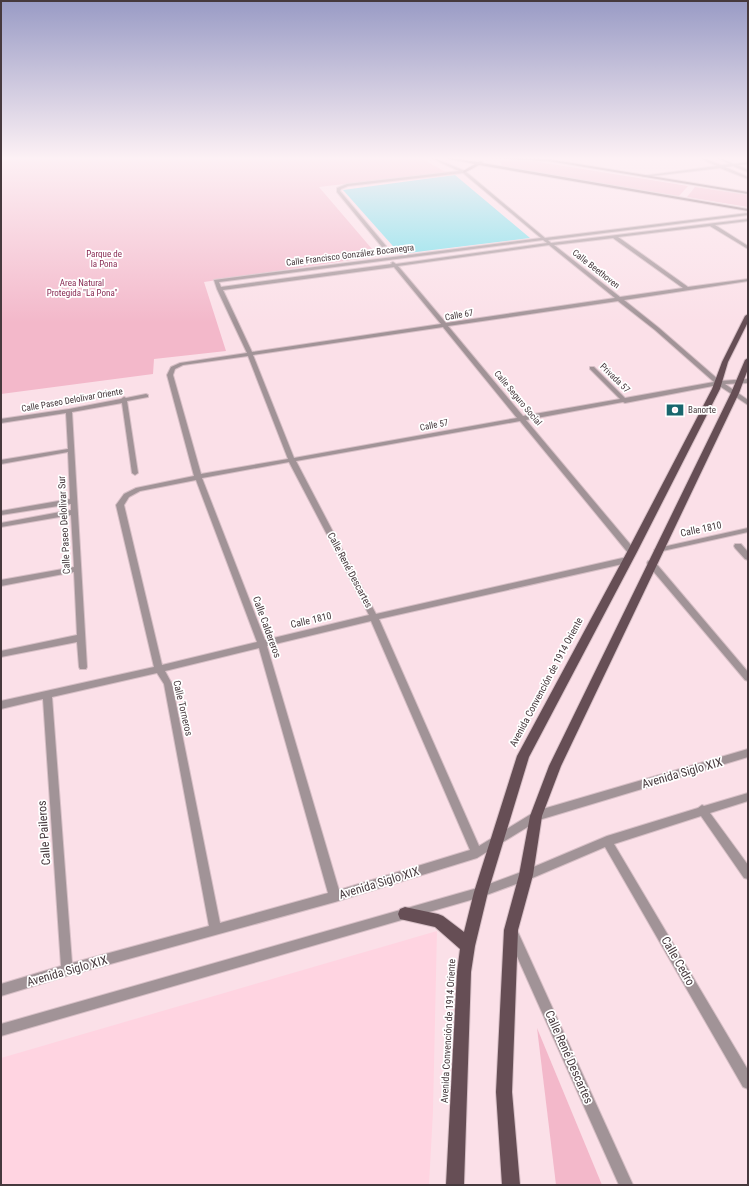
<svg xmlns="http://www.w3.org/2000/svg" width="749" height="1186" font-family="'Roboto Condensed',sans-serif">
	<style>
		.built { fill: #ffd4e1 }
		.green { fill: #f3b8ca }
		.building { fill: #71e0eb }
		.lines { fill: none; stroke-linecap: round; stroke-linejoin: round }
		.minor-casing { stroke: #d7bfc6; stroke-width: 2 }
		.secondary-casing { stroke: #d7bfc6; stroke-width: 2 }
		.primary-casing { stroke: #d7bfc6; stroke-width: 2 }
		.minor { fill: #a19397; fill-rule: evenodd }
		.secondary { fill: #7e6a70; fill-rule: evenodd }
		.primary { fill: #664e55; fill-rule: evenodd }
		.labels { text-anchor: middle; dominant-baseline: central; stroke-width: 3.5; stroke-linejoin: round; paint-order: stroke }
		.far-park-label { font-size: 9px; fill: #872951; stroke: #fff }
		.far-street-label { font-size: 9px; fill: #46393d; stroke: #fff }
		.far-poi-label { font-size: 9px; fill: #46393d; stroke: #fff; text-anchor: start }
		.street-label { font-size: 10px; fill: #46393d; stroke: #fff }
		.near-street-label { font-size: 12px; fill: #46393d; stroke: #fff }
	</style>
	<rect width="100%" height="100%" fill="#fbe0e8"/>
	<!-- built -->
	<path class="built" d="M437,931L433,1112L429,1185H1V1058Z"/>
	<!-- green -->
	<g class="green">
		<path d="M1,157H404L422,159L446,172L319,187L378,256L204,282L226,351L154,359L153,374L1,394Z"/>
		<path d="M506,158L533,161L688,186L679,196L505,168L502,166L500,161Z"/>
		<path d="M695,187L748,195V207L687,197Z"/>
		<path d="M537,1028L602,1185H556Z"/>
	</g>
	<!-- building -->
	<path class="building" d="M455,175L530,238L400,254L343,190Z"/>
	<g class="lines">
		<!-- minor casing -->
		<g class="minor-casing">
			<g id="minor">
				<path d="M429,157H432L465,171L545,238L748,213V215L548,240L551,243L748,219V221L715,225L748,246V249L710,226L618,237L688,287L748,279V281L624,300L659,328L720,381L748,379V383L725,384L748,400V405L718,385L625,403L623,402L526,420L635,550L636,552L635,554H629L520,421L296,461L376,614L627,557L631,560L627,563L379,619L479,846L536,811L748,749V757L539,820L477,858L335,902L67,976L1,996V984L61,966L43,699L1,709V701L154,667L116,505L124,494L136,488L194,476L167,375L171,367L180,363L247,353L217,289L214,280L541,238L463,173L348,186L341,189L340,191L386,246L382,247L337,192V188L347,184L459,171ZM613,238L683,288L620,297L554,245ZM543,240L547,243L396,264L393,262L391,263L392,264L221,287L219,282ZM549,245L615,298L446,323L398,266ZM394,267L441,324L252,352L223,290ZM618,301L655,330L714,382L625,398L594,367H590V369L620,399L523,416L448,326ZM443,327L517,418L294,458L253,355ZM248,356L288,459L201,474L173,375L175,369L183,365ZM289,462L369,615L265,640L202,478ZM196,480L257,642L162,665L124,505L129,497L140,491ZM371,621L470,850L339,890L267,646ZM259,648L328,893L220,923L172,684L165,671ZM157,673L164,684L209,926L72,963L52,697Z"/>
				<path d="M697,157H701L721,165L730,164L715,157H718L734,164L748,162V164L738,165L748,170V172L733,166L725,167L748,177V179L720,168L644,177L642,176L717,166Z"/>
				<path d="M146,394L148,395V397L127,401L138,473L135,475L132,473L122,403L72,412L87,667L86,669H80L79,667L77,642L1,657V651L77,635L74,572L1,586V580L74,567L71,515L1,527V523L71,510V504L1,515V511L70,499L68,452L1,464V460L68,449L66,413L1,423V419L69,409L121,399L124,397L126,398Z"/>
				<path d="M748,528V532L658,552L654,550L658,548Z"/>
				<path d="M735,544H741L748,552V560L745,559L735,548L734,546Z"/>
				<path d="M651,560L654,561L748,672V681L745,680L648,565L647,563L648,561Z"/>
				<path d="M748,793V801L710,813L748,865V879L744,878L701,816L614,844L748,1070V1089L743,1087L605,847L530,879L481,897L1,1036V1024L481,887L524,871L607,836L698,808L702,805L704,806Z"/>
				<path d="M513,928L517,930L633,1185H619L507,934L509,930Z"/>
			</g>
		</g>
		<!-- secondary casing -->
		<g class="secondary-casing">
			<g id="secondary">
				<path d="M439,157H444L478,162L481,161L483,162L482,163L748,209V211L479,165L464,173L463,171L475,164Z"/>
				<path d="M488,157L548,159L748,192V194L548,161L489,158Z"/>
			</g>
		</g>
		<!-- primary casing -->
		<g class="primary-casing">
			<g id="primary">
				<path d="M748,314V322L728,362L720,389L637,552L529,757L488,892L475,946L471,972L464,1185H446L457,972L460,949L435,927L400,919L398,914L400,909L405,907L438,914L443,916L464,932L474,892L517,756L627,552L712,389L722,362L745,316Z"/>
				<path d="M748,358V369L739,393L561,766L542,816L533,875L518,930L512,1092L520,1185H502L496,1092L504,930L519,875L530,816L549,766L731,393L745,360Z"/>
			</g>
		</g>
		<!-- minor -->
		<use href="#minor" class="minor"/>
		<!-- secondary -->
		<use href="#secondary" class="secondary"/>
		<!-- primary -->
		<use href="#primary" class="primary"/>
	</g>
	<!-- sky -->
	<linearGradient id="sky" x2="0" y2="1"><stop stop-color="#999bc5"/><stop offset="0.49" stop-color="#fdf1f5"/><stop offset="1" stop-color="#fdf1f5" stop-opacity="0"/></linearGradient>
	<rect width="749" height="323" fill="url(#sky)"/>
	<!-- icons -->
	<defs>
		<g id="bank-bare" transform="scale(1.38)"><path d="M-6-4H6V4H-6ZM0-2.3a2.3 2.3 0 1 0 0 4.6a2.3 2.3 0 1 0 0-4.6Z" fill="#19666d" stroke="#fff" stroke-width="2.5" paint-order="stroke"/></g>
	</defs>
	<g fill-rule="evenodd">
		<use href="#bank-bare" x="675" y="410"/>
	</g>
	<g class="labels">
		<!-- far-park labels -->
		<g class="far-park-label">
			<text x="104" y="254">Parque de<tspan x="104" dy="10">la Pona</tspan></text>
			<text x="82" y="283">Area Natural<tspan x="82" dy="10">Protegida "La Pona"</tspan></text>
		</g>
		<!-- far-street labels -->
		<g class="far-street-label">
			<text transform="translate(350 255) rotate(-7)">Calle Francisco González Bocanegra</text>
			<text transform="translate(596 269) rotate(38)">Calle Beethoven</text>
			<text transform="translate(459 315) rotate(-10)">Calle 67</text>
			<text transform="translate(615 378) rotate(44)">Privada 57</text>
			<text transform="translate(518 398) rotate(50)">Calle Seguro Social</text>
			<text transform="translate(72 400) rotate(-10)">Calle Paseo Delolivar Oriente</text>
			<text transform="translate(434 425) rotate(-11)">Calle 57</text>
		</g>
		<!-- far-poi labels -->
		<g class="far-poi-label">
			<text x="688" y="410">Banorte</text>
		</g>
		<!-- street labels -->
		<g class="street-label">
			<text transform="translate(64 525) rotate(-93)">Calle Paseo Delolivar Sur</text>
			<text transform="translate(701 529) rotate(-12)">Calle 1810</text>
			<text transform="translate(350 570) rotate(62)">Calle René Descartes</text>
			<text transform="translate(311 620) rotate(-13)">Calle 1810</text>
			<text transform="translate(267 627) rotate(70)">Calle Caldereros</text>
			<text transform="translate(546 682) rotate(-62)">Avenida Convención de 1914 Oriente</text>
			<text transform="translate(183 708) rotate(77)">Calle Torneros</text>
			<text transform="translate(448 1031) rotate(-87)">Avenida Convención de 1914 Oriente</text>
		</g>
		<!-- near-street labels -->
		<g class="near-street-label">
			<text transform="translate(682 773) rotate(-16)">Avenida Siglo XIX</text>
			<text transform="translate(44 833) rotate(-94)">Calle Paileros</text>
			<text transform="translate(379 883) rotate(-17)">Avenida Siglo XIX</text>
			<text transform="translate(678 961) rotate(60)">Calle Cedro</text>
			<text transform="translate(67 971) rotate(-16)">Avenida Siglo XIX</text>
			<text transform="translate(569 1057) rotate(66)">Calle René Descartes</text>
		</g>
	</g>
	<!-- border -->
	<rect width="749" height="1186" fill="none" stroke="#46393d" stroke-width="4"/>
</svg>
